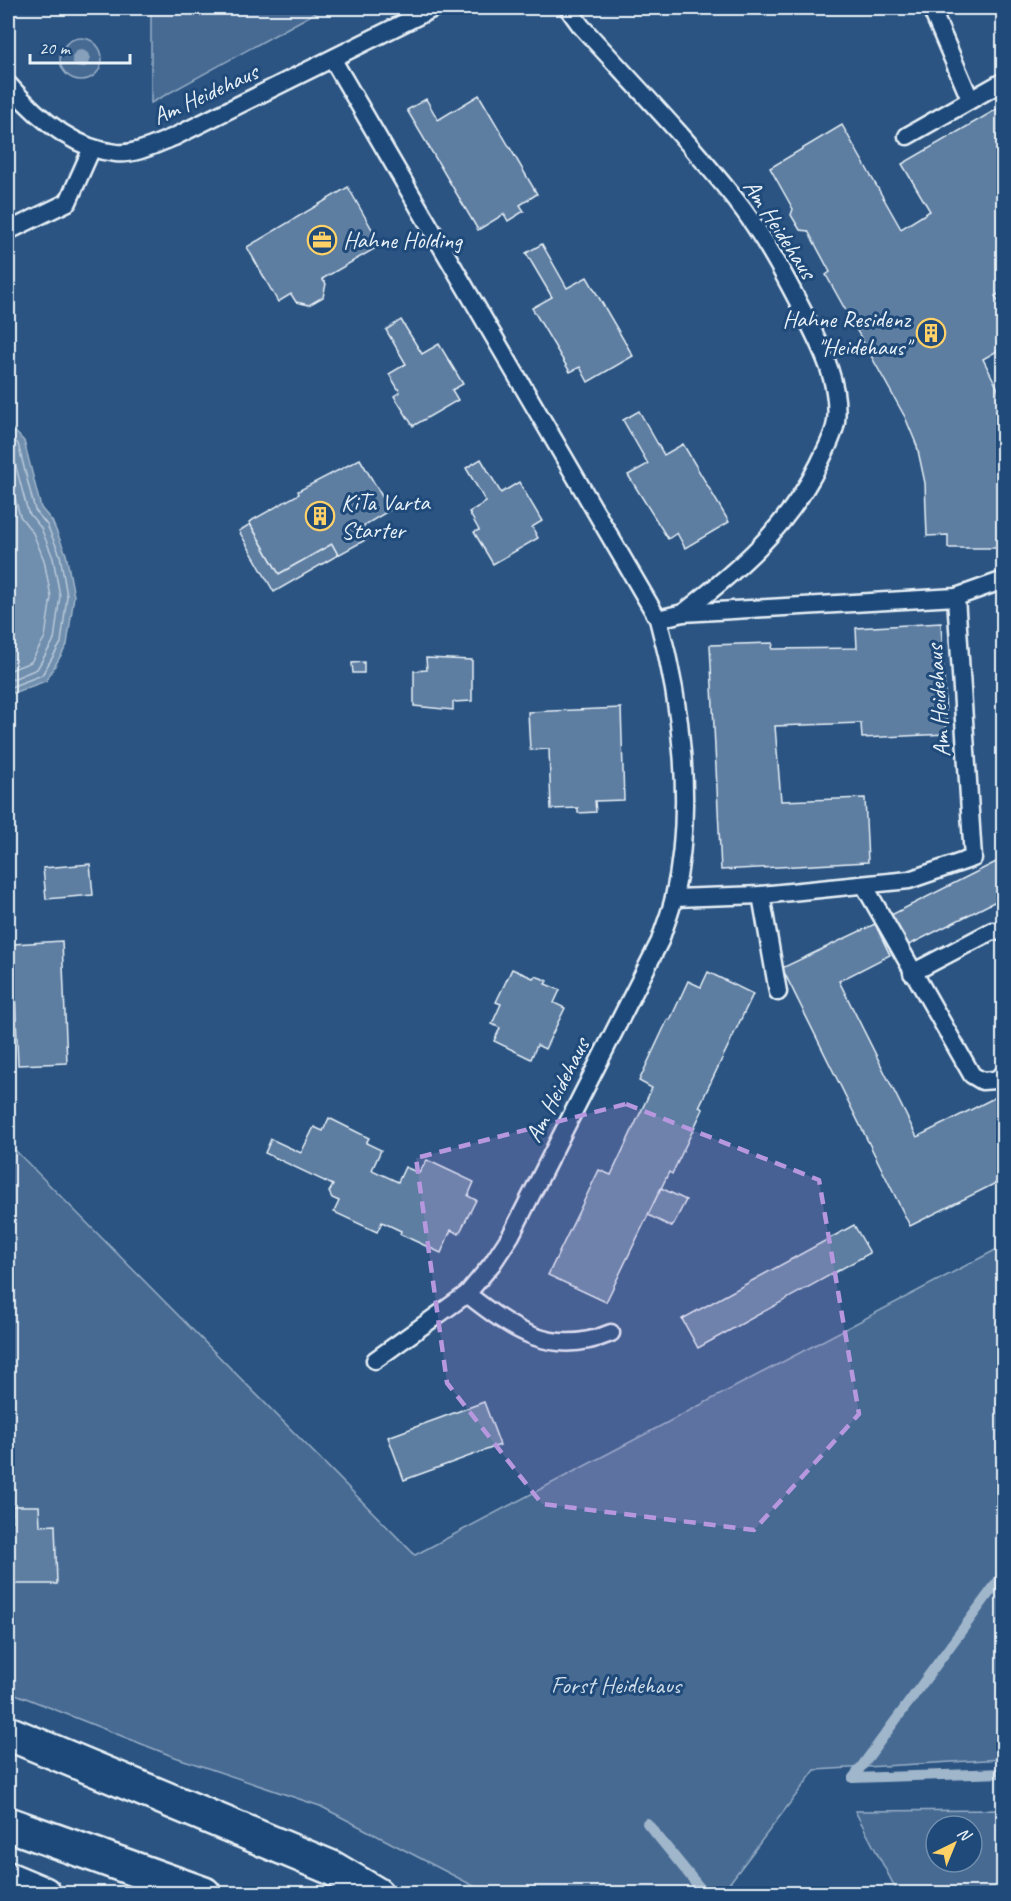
<svg xmlns="http://www.w3.org/2000/svg" width="1011" height="1901" font-family="Caveat,sans-serif">
	<style>
		.green { fill: #476b93; stroke: #98aec6; stroke-width: 1.5; fill-rule: evenodd }
		.water { fill: #708ead; stroke: #a0b6cb; stroke-width: 1.5 }
		.lines { fill: none; stroke-linecap: round; stroke-linejoin: round }
		.shore { stroke: #b8c9da; stroke-width: 1.5 }
		.stream { stroke: #a0b6cb; stroke-width: 10 }
		.building { fill: #5d7da1; stroke: #e8f1f8; stroke-width: 1.5 }
		.service-casing { stroke: #e8f1f8; stroke-width: 21 }
		.motorway-casing { stroke: #e8f1f8; stroke-width: 38 }
		.service { stroke: #1f4a7a; stroke-width: 16 }
		.motorway { stroke: #1f4a7a; stroke-width: 33 }
		.tree { fill: #869fbb }
		.marked { fill: #b798de; fill-opacity: 0.2; stroke: #b798de; stroke-width: 4.5; stroke-dasharray: 12 8; stroke-linejoin: round }
		.labels { text-anchor: middle; dominant-baseline: central; stroke-width: 6; stroke-linejoin: round; paint-order: stroke }
		.street-label { font-size: 24px; fill: #e8f1f8; stroke: #1f4a7a }
		.poi-label { font-size: 24px; fill: #e8f1f8; stroke: #1f4a7a; text-anchor: start }
		.park-label { font-size: 24px; fill: #d0dde9; stroke: #1f4a7a }
	</style>
	<rect width="100%" height="100%" fill="#2b5482"/>
	<filter id="ink" filterUnits="userSpaceOnUse"><feTurbulence type="fractalNoise" baseFrequency=".0167" numOctaves="2"/><feDisplacementMap in="SourceGraphic" scale="12" xChannelSelector="R" yChannelSelector="G"/><feConvolveMatrix kernelMatrix="1 2 1 2 8 2 1 2 1" color-interpolation-filters="sRGB"/></filter>
	<g filter="url(#ink)">
		<!-- green -->
		<g class="green">
			<path d="M151,8H324L151,103Z"/>
			<circle cx="81" cy="59" r="21"/>
			<path d="M8,1122L10,1145L415,1555L1003,1246V1759L815,1770L722,1893H487L320,1806L172,1756L8,1691Z"/>
			<path d="M1003,1810V1894L898,1893L855,1811ZM936,1826H972V1862H936Z"/>
		</g>
		<!-- water -->
		<path class="water" d="M8,424L24,441L41,508L52,521L66,554L74,596L67,645L46,681L10,694H8Z"/>
		<g class="lines">
			<!-- shore -->
			<g class="shore">
				<path d="M8,433L18,444L35,510L47,525L60,555L67,596L61,643L42,675L8,688"/>
				<path d="M8,444L11,448L28,512L41,528L53,558L60,596L54,640L37,669L8,681"/>
				<path d="M8,473L20,516L33,533L44,560L51,597L45,637L31,662L8,671"/>
			</g>
			<!-- stream -->
			<g class="stream">
				<path d="M853,1778L1004,1573"/>
				<path d="M853,1778L1004,1773"/>
				<path d="M647,1823L705,1894"/>
			</g>
		</g>
		<!-- building -->
		<g class="building">
			<path d="M479,95L537,194L520,205L524,211L508,221L504,214L478,230L407,110L426,99L438,120Z"/>
			<path d="M1004,105V291L995,296L1004,311V347L983,359L998,389L1004,409V537L997,538V548H948V535L927,536L925,483L917,446L905,417L826,275L830,272L808,231L800,230L791,215L793,209L770,168L842,125L901,229L930,211L902,164Z"/>
			<path d="M348,187L381,245L322,279L326,284L323,297L309,305L296,302L291,294L278,302L247,247Z"/>
			<path d="M542,244L567,288L587,277L633,356L588,382L580,367L570,372L532,308L552,297L526,253Z"/>
			<path d="M401,320L422,354L439,344L463,384L452,390L458,400L413,426L394,396L400,392L389,374L406,364L386,330Z"/>
			<path d="M639,411L664,455L683,444L729,522L685,548L677,533L668,539L628,475L648,464L623,420Z"/>
			<path d="M360,459L390,510L363,526L369,538L338,555L332,544L279,574L249,522L299,494L298,491Z"/>
			<path d="M481,459L501,493L519,482L542,521L532,527L538,538L493,564L474,532L479,530L469,512L486,502L466,468Z"/>
			<path d="M250,524L279,574L332,544L338,555L274,592L239,531Z"/>
			<path d="M941,623L947,734L862,738L861,723L775,726L781,801L865,798L868,862L721,870L710,645L773,643L772,649L857,648L856,628Z"/>
			<path d="M426,658L472,660V701L453,702V710L414,706V671L427,670Z"/>
			<path d="M364,662V673H353L352,663Z"/>
			<path d="M621,708L624,800L595,801L596,812L578,813V808L551,809L549,749L530,750L528,712Z"/>
			<path d="M1004,858V897L907,946L891,915Z"/>
			<path d="M90,864L93,895L46,899L43,868Z"/>
			<path d="M875,924L890,955L839,981L917,1137L1004,1093V1179L910,1226L782,968Z"/>
			<path d="M62,941L67,1063L18,1065L13,944Z"/>
			<path d="M512,969L533,978L535,976L541,978L547,981L545,984L560,990L554,1003L565,1008L545,1049L537,1045L531,1059L494,1041L500,1028L492,1024L501,1004L496,1002Z"/>
			<path d="M708,972L753,994L699,1107L703,1109L672,1174L669,1172L606,1302L548,1275L599,1170L611,1175L652,1088L639,1081L668,1019L670,1020L688,981L701,987Z"/>
			<path d="M329,1118L369,1138L366,1143L381,1150L372,1170L398,1182L405,1167L419,1173L427,1160L474,1182L468,1196L476,1200L459,1234L451,1230L441,1253L400,1234L401,1231L382,1222L377,1232L334,1212L339,1201L332,1198L329,1192L333,1185L265,1153L271,1139L301,1153L314,1127L323,1131Z"/>
			<path d="M661,1188L686,1200L672,1227L648,1215Z"/>
			<path d="M854,1225L870,1253L698,1348L682,1319Z"/>
			<path d="M484,1402L500,1445L404,1480L388,1437Z"/>
			<path d="M13,1506H39L40,1526L55,1525L57,1584H8V1521H13Z"/>
		</g>
		<g class="lines">
			<!-- service casing -->
			<g class="service-casing">
				<g id="service">
					<path d="M568,8L581,26C633,83 687,139 735,199C763,234 786,278 807,319C823,351 840,384 836,422C834,436 825,451 819,464C787,528 739,569 683,613"/>
					<path d="M931,8L970,99"/>
					<path d="M333,60L658,619C682,705 694,809 674,897C671,912 664,927 660,941L511,1235L492,1264L467,1294L375,1360"/>
					<path d="M8,84C35,115 72,149 116,153C136,155 156,144 174,137L434,8"/>
					<path d="M907,136L1004,81"/>
					<path d="M8,231L68,202L92,148"/>
					<path d="M658,619L683,613L956,597L1004,580"/>
					<path d="M864,885L972,1075L982,1081L995,1080L1004,1074"/>
					<path d="M761,895L778,992"/>
					<path d="M674,898L761,895L909,880L973,858L956,597"/>
					<path d="M912,973L992,931L1004,932"/>
					<path d="M467,1294C513,1330 552,1358 611,1333"/>
				</g>
			</g>
			<!-- motorway casing -->
			<g class="motorway-casing">
				<g id="motorway">
					<path d="M8,1733L332,1868L376,1894"/>
					<path d="M8,1824L204,1894"/>
					<path d="M8,1879L44,1894"/>
				</g>
			</g>
			<!-- service -->
			<use href="#service" class="service"/>
			<!-- motorway -->
			<use href="#motorway" class="motorway"/>
		</g>
		<!-- trees -->
		<circle class="tree" cx="81" cy="59" r="9"/>
	</g>
	<!-- marked area -->
	<path class="marked" d="M626,1104L819,1180L859,1414L754,1530L542,1504L447,1383L416,1158Z"/>
	<!-- icons -->
	<defs>
		<g id="office-ring" transform="scale(1.5)"><circle r="9.5" fill="#1f4a7a" stroke="#ffd166" stroke-width="1.5"/><path d="M-6-3h4V-5.5h4V-3h4V5H-6ZM-1-4.5V-3h2v-1.5ZM-6 0V1H6V0Z" fill="#ffd166"/></g>
		<g id="building-ring" transform="scale(1.5)"><circle r="9.5" fill="#1f4a7a" stroke="#ffd166" stroke-width="1.5"/><path d="M-4-6H4V6H1V3H-1V6H-4ZM-2.5-4.3h1.7v1.8h-1.7ZM.8-4.3h1.7v1.8H.8ZM-2.5-1h1.7V.8h-1.7ZM.8-1h1.7V.8H.8Z" fill="#ffd166"/></g>
	</defs>
	<g fill-rule="evenodd">
		<use href="#office-ring" x="322" y="240"/>
		<use href="#building-ring" x="931" y="333"/>
		<use href="#building-ring" x="320" y="516"/>
	</g>
	<g class="labels">
		<!-- street labels -->
		<g class="street-label">
			<text transform="translate(205 94) rotate(-25)">Am Heidehaus</text>
			<text transform="translate(780 229) rotate(57)">Am Heidehaus</text>
			<text transform="translate(938 701) rotate(-94)">Am Heidehaus</text>
			<text transform="translate(557 1090) rotate(-63)">Am Heidehaus</text>
		</g>
		<!-- poi labels -->
		<g class="poi-label">
			<text x="343" y="240">Hahne Holding</text>
			<text x="910" y="319" text-anchor="end">Hahne Residenz<tspan x="910" dy="28">"Heidehaus"</tspan></text>
			<text x="341" y="502">KiTa Varta<tspan x="341" dy="28">Starter</tspan></text>
		</g>
		<!-- park labels -->
		<g class="park-label">
			<text x="616" y="1685">Forst Heidehaus</text>
		</g>
	</g>
	<!-- margin -->
	<rect width="1011" height="1901" fill="none" stroke="#1f4a7a" stroke-width="30"/>
	<rect x="15" y="15" width="981" height="1871" fill="none" stroke="#e8f1f8" stroke-width="2" filter="url(#ink)"/>
	<!-- north arrow -->
	<g transform="translate(954 1844) rotate(43)"><circle r="28" fill="#1f4a7a" stroke="#6f8dac" stroke-width="1.5"/>
	<path d="M0-4.5L10 22L0 15L-10 22Z" fill="#ffd166"/>
	<text y="-9" font-size="16" font-weight="bold" text-anchor="middle" fill="#e8f1f8">N</text>
	</g>
	<!-- scale -->
	<path d="M30 54v9h100v-9" fill="none" stroke="#e8f1f8" stroke-width="3"/>
	<text x="39" y="54" font-size="18" fill="#e8f1f8" stroke="#1f4a7a" stroke-width="4.5" paint-order="stroke">20 m</text>
</svg>
